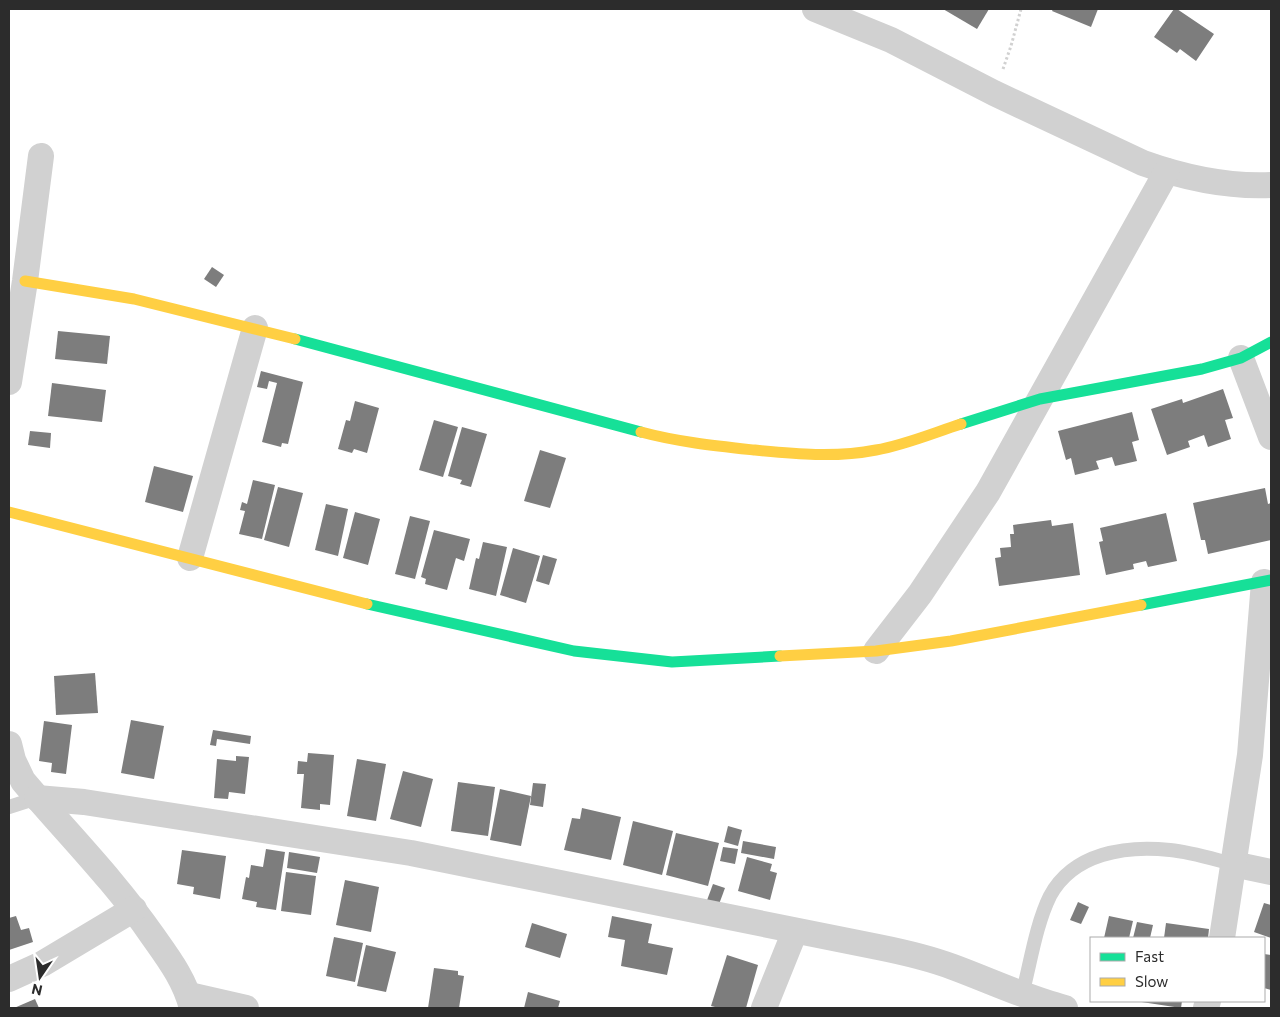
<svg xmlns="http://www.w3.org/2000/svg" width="1280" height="1017" font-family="Commissioner,sans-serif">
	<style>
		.building { fill: #7d7d7d }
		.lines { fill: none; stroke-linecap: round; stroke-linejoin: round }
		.path { stroke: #d1d1d1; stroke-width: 3; stroke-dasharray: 2.5 2.5; stroke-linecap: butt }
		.lane { stroke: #d1d1d1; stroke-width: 14 }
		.street { stroke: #d1d1d1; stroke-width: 26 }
		.fast { stroke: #16e098; stroke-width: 11 }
		.slow { stroke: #ffcf43; stroke-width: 11 }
	</style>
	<rect width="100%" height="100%" fill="#fff"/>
	<!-- building -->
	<g class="building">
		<path d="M943,9H989L977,29Z"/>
		<path d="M1053,9H1098L1091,27L1052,11Z"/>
		<path d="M1174,9H1177L1214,34L1196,61L1180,49L1177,53L1154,37Z"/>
		<path d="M212,267L224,275L216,287L204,279Z"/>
		<path d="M58,331L110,336L107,364L55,359Z"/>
		<path d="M261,371L303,382L288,444L282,443L281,447L262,442L277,383L269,381L267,389L257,387Z"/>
		<path d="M52,383L106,390L102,422L48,416Z"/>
		<path d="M1223,389L1233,418L1225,420L1231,439L1208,447L1204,435L1188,441L1190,447L1167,455L1151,409L1182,399L1183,403Z"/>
		<path d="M355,401L379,408L367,453L354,449L352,453L338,449L346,420L350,421Z"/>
		<path d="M1132,412L1139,440L1132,442L1137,461L1115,466L1112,457L1096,461L1099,469L1075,475L1071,458L1066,460L1058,431Z"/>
		<path d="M434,420L458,427L443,477L419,470Z"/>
		<path d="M462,427L487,434L471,487L460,484L462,480L448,476Z"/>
		<path d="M30,431L51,433L50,448L28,445Z"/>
		<path d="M540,450L566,458L550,508L524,501Z"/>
		<path d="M154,466L193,476L183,512L145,502Z"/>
		<path d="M253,480L275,485L262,539L239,534L245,511L240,510L242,502L247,504Z"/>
		<path d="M278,487L303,493L289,547L264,540Z"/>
		<path d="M1265,488L1268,504L1271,503V540L1208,554L1205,540H1201L1193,503Z"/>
		<path d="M326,504L348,509L338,556L315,550Z"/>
		<path d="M355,512L380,519L368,565L343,558Z"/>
		<path d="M1166,513L1177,561L1148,567L1146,561L1133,564L1134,569L1106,575L1099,542L1103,541L1100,528Z"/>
		<path d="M410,516L430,521L415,579L395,574Z"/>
		<path d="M1051,520L1052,526L1073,523L1080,575L999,586L995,558L1001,557L1000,548L1011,547L1010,534H1014L1013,525Z"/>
		<path d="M434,530L470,539L464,561L456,558L447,590L425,584L426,579L421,577Z"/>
		<path d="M483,542L507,547L496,596L469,589L476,558L479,559Z"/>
		<path d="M513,548L540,556L526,603L500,595Z"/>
		<path d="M543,555L557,559L549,585L536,581Z"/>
		<path d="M95,673L98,713L56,715L54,676Z"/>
		<path d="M131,720L164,726L154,779L121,773Z"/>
		<path d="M44,721L72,725L66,774L51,772L52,763L39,761Z"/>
		<path d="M213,730L251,736L250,744L217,739L216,746L210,745Z"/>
		<path d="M308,753L334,755L330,805L320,804V810L301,808L304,774H297L298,761L307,762Z"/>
		<path d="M236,756L249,757L245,794L229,792L228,799L214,798L217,759L236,761Z"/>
		<path d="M357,759L386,764L376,821L347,816Z"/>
		<path d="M403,771L433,779L421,827L390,819Z"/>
		<path d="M458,782L495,787L488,836L451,831Z"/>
		<path d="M533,783L546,784L543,807L530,805Z"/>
		<path d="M500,789L531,796L521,846L490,840Z"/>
		<path d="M582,808L621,817L611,860L564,850L572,818L580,819Z"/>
		<path d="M633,821L673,831L662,875L623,865Z"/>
		<path d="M728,826L742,830L738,846L724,842Z"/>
		<path d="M676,833L719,843L708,886L666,875Z"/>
		<path d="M743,841L776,847L774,859L741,853Z"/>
		<path d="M723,847L738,849L735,864L720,861Z"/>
		<path d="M266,849L285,852L276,910L256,907L257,902L242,899L246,877L249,878L251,865L263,867Z"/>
		<path d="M182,850L226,856L220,899L193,894L194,887L177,884Z"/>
		<path d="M289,852L320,857L317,873L287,868Z"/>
		<path d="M747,857L772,864L770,871L777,873L770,900L738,891Z"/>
		<path d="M286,872L316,876L311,915L281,911Z"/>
		<path d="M345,880L379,887L371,932L336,925Z"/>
		<path d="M713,884L725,888L718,907L706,903Z"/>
		<path d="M1078,902L1089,907L1081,924L1070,920Z"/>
		<path d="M1264,903L1271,905V938L1254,932Z"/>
		<path d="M16,916L21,930L29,928L33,942L9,950V918Z"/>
		<path d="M612,916L652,924L648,943L673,948L667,975L621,966L625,940L608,937Z"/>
		<path d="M1109,916L1133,921L1129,938H1104Z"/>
		<path d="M1137,922L1153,925L1150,938H1133Z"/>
		<path d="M532,923L567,934L560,958L525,947Z"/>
		<path d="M1166,923L1209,929L1208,938H1164Z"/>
		<path d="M334,937L363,943L355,982L326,976Z"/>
		<path d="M366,945L396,952L386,992L357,986Z"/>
		<path d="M1264,954L1271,955V990L1264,988Z"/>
		<path d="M727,955L758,965L746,1008H719L711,1006Z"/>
		<path d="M434,968L458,971V975L464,976L459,1008H428Z"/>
		<path d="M528,992L560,1001L558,1008H524Z"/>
		<path d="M35,999L39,1008H14Z"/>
		<path d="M1135,1001H1182L1181,1008Z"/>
	</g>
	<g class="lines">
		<!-- path -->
		<path class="path" d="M1003,69L1011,46L1021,9"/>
		<!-- lane -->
		<g class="lane">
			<path d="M9,807L37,798"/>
			<path d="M1022,995C1030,965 1036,924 1050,896C1073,853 1126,845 1170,850C1191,852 1213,859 1233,864"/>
		</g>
		<!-- street -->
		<g class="street">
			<path d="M815,9L891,40L994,93L1143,163C1185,178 1227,187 1271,185"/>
			<path d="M1241,358L1271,437"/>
			<path d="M9,382L25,281L41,156"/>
			<path d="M190,558L255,328"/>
			<path d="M876,651L920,594L988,492L1167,171"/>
			<path d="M9,744L13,760L23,781C66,832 114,880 152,935C169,959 185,980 192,1008"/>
			<path d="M37,798L84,802L411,853L878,947C903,952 929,958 953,967C991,981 1026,998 1065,1008"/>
			<path d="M1233,864L1271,872"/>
			<path d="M1222,938L1250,755L1264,582"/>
			<path d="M9,979L42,964L134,909"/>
			<path d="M189,995L246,1008"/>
			<path d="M764,1008L795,931"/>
			<path d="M1206,1008L1208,1001"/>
		</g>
		<!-- fast -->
		<g class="fast">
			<path d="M295,339L641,432"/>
			<path d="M961,424L1040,399L1202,369L1241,358L1271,342"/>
			<path d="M367,604L574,651L672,662L780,656"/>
			<path d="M1141,605L1271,580"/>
		</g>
		<!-- slow -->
		<g class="slow">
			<path d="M25,281L134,299L295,339"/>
			<path d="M641,432C678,442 717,446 754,450C795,454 835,458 876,450C905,445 933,433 961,424"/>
			<path d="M9,512L367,604"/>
			<path d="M780,656L876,651L951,641L1141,605"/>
		</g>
	</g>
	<!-- border -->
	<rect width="1280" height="1017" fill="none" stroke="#2c2c2c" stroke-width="20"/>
	<!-- legend -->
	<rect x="1090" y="937" width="175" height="65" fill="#ffffff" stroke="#ababab"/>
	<rect x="1100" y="953" width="25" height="8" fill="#16e098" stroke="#ababab"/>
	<text x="1135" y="962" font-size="15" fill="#2c2c2c">Fast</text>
	<rect x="1100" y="978" width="25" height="8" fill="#ffcf43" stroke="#ababab"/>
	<text x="1135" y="987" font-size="15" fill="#2c2c2c">Slow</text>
	<!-- north arrow -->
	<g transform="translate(40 977) rotate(193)" stroke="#ffffff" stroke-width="4" paint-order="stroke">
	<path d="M0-4L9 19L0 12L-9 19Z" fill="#2c2c2c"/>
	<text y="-8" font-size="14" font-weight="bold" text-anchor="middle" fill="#2c2c2c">N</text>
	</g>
</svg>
